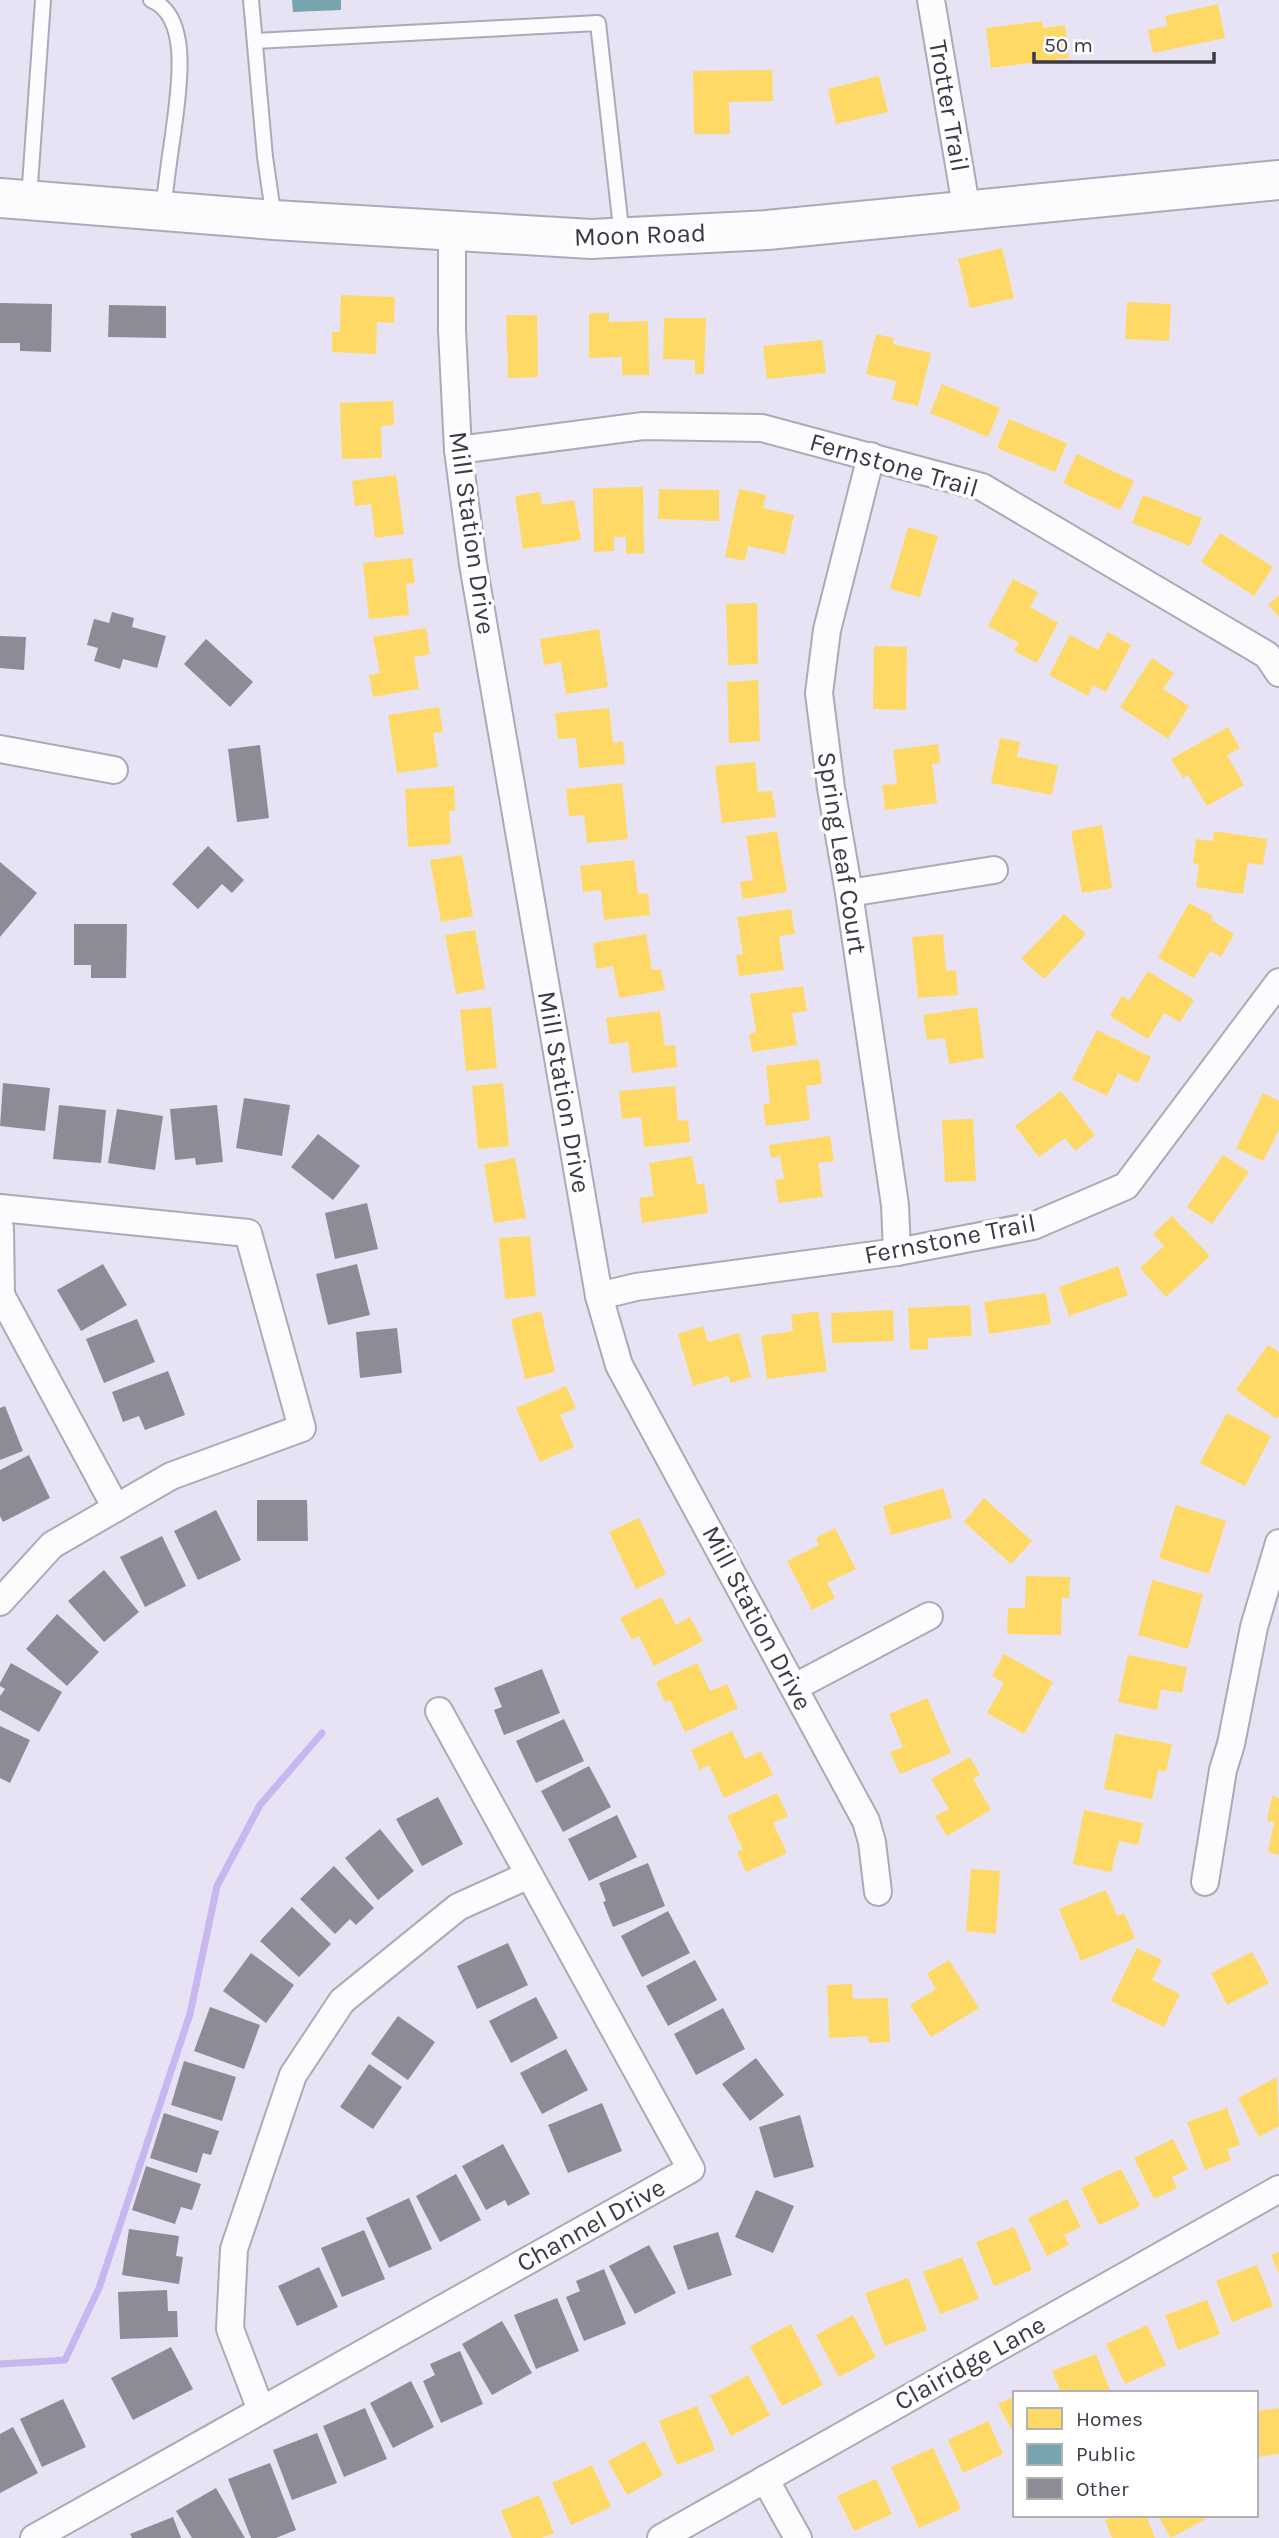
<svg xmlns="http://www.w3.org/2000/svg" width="1279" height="2538" font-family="Karla,sans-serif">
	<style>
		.homes { fill: #ffd966 }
		.public { fill: #76a5af }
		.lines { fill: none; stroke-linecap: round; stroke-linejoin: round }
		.stream { stroke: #c8b6f0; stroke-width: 7 }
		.building { fill: #8e8a96 }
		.lane-casing { stroke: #ada9b6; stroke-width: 18 }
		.street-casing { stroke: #ada9b6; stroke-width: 30 }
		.secondary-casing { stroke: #ada9b6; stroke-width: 42 }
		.lane { stroke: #fcfbfd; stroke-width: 14 }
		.street { stroke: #fcfbfd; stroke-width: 26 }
		.secondary { stroke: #fcfbfd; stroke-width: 38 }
		.labels { text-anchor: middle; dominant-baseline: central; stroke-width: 7; stroke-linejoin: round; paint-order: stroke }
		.street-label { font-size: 26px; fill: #3c3944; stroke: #fff }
	</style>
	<rect width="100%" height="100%" fill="#e8e3f4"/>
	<!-- homes -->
	<g class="homes">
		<path d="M1218,4L1225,38L1153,53L1148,30L1167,26L1165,16Z"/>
		<path d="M1042,21L1043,28L1065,25L1069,58L991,68L986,28Z"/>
		<path d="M772,70L773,101L729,102L730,134H694L693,71Z"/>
		<path d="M879,76L888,112L836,124L828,89Z"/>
		<path d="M1002,248L1014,298L970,308L958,259Z"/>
		<path d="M341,295L395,297L394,323L377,322L376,354L332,352V332H340Z"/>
		<path d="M1127,302L1171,304L1169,341L1125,339Z"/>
		<path d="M589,313H609V322L648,321L649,375H622V357L589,358Z"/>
		<path d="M506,315H537L538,377L508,378Z"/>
		<path d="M664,318H706L704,374H695V360L663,359Z"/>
		<path d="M876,334L894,338L893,344L931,353L918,406L892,400L896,381L866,374Z"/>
		<path d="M822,340L826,373L767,379L763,346Z"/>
		<path d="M942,384L1000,408L988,437L930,413Z"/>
		<path d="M393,401L394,425L381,426L382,458L342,459L340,403Z"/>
		<path d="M1009,419L1067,443L1055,472L997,448Z"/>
		<path d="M1077,454L1134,481L1120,510L1063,483Z"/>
		<path d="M396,475L404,534L375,538L371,504L355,506L352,481Z"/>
		<path d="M643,487L644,553L626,554V537H614V551L594,552L593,488Z"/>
		<path d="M659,489L719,490V521L658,519Z"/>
		<path d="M739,489L766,495L763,508L794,515L785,554L748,546L745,561L725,557Z"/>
		<path d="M540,492L542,505L574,500L581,540L523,549L515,496Z"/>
		<path d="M1143,495L1202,518L1190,546L1132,523Z"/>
		<path d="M908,527L938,536L920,597L890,589Z"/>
		<path d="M1220,533L1273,567L1254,596L1201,562Z"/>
		<path d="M412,558L415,583L406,584L409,615L369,619L363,563Z"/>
		<path d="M1013,579L1038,592L1030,607L1058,623L1037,663L1014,651L1019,643L988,626Z"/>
		<path d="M1279,595V617L1268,605Z"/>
		<path d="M757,603L758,664L728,665L726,604Z"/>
		<path d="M426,628L430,654L414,657L419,689L373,697L369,675L380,673L373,637Z"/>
		<path d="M599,629L608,687L566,694L561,662L544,665L540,639Z"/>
		<path d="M1108,632L1131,645L1106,692L1093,685L1088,696L1049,675L1070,635L1098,650Z"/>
		<path d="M874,646L907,647L906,710L873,709Z"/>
		<path d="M1152,658L1174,673L1163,689L1189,706L1168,739L1120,707Z"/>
		<path d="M758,680L760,741L729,743L727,682Z"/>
		<path d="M439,707L443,732L433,733L438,767L397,773L388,715Z"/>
		<path d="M609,708L613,743L623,741L625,764L579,768L576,738L558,739L555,713Z"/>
		<path d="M1228,727L1240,748L1227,755L1244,785L1207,806L1188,775L1183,778L1171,759Z"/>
		<path d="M1000,738L1020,742L1017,757L1058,765L1052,795L991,783Z"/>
		<path d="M938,744L940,763L932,764L937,803L885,810L882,785L897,784L893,750Z"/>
		<path d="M755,762L758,792L772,791L776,817L722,823L715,766Z"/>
		<path d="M622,783L628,839L587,843L584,815L569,816L566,789Z"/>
		<path d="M454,786L455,811H449L451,844L408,847L405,789Z"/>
		<path d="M1102,825L1112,888L1082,893L1071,831Z"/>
		<path d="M777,831L787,892L743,899L740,882L753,880L746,836Z"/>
		<path d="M1214,831L1267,839L1263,865L1248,863L1243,894L1196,887L1199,864L1193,863L1196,839L1213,841Z"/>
		<path d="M462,855L473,916L441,922L430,860Z"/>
		<path d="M634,860L638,894L648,893L650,915L604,920L601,890L583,892L580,866Z"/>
		<path d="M1189,903L1213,916L1211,920L1234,934L1221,957L1210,951L1194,978L1158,958Z"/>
		<path d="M791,909L795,934L779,936L784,970L739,976L736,955L743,954L737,917Z"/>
		<path d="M1064,914L1086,934L1044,979L1021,959Z"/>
		<path d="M475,930L485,989L456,994L445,935Z"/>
		<path d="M646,934L652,970L661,969L665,990L619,998L613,966L597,969L593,943Z"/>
		<path d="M943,934L946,971L956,970L958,995L918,998L912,937Z"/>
		<path d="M1148,971L1194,1000L1180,1022L1164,1013L1148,1039L1110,1016L1122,996L1129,1001Z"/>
		<path d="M803,986L807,1011L792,1013L797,1045L752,1052L749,1034L756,1032L750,994Z"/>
		<path d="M491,1007L497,1068L466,1071L460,1010Z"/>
		<path d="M977,1007L984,1058L949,1064L945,1038L927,1040L923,1015Z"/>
		<path d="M660,1011L665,1046L675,1045L677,1067L632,1073L628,1042L610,1044L606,1018Z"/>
		<path d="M1097,1030L1151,1057L1138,1083L1118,1073L1107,1096L1072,1079Z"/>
		<path d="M819,1059L822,1084L806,1086L810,1120L766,1126L763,1104L770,1103L766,1066Z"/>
		<path d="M503,1083L509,1146L478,1149L472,1086Z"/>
		<path d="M675,1086L678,1121L688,1120L690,1142L644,1147L641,1117L622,1119L619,1091Z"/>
		<path d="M1061,1091L1095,1135L1075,1151L1065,1138L1039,1157L1015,1126Z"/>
		<path d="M1263,1093L1279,1101V1130L1263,1161L1236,1148Z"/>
		<path d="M973,1119L976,1181L945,1182L942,1120Z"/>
		<path d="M830,1136L834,1161L818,1163L823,1197L779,1203L775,1180L784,1179L780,1156L771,1158L769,1145Z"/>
		<path d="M1223,1155L1249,1172L1212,1224L1187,1207Z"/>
		<path d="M692,1156L697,1185L704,1183L708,1213L642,1223L639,1198L654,1196L649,1163Z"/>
		<path d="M515,1158L526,1218L494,1223L484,1164Z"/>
		<path d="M1172,1216L1210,1256L1166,1297L1140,1268L1164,1246L1153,1234Z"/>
		<path d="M530,1236L536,1296L505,1299L499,1238Z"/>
		<path d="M1118,1266L1128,1295L1069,1316L1059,1287Z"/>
		<path d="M1046,1293L1051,1324L989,1334L984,1302Z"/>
		<path d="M970,1305L972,1336L928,1338V1349L910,1350L908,1308Z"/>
		<path d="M893,1310L894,1341L832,1343L831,1313Z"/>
		<path d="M541,1311L555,1372L525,1379L511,1319Z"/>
		<path d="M818,1311L827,1371L767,1379L761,1336L793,1331L791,1315Z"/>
		<path d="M703,1326L708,1342L739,1333L751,1377L731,1383L728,1376L693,1386L678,1334Z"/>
		<path d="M1268,1345L1279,1352V1416L1277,1419L1236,1390Z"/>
		<path d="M566,1386L576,1408L560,1415L574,1447L540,1462L516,1408Z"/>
		<path d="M1227,1413L1271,1436L1245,1486L1200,1463Z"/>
		<path d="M943,1488L952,1518L891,1535L883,1506Z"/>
		<path d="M984,1498L1032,1541L1011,1564L964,1522Z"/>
		<path d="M1176,1505L1226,1521L1209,1574L1159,1558Z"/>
		<path d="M639,1518L666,1574L636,1589L609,1532Z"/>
		<path d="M835,1528L856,1569L827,1583L835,1598L812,1610L787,1561L819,1545L816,1538Z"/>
		<path d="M1026,1576L1070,1577L1069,1598H1062L1061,1635L1007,1634L1008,1608H1025Z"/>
		<path d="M1152,1580L1203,1594L1188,1649L1138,1635Z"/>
		<path d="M661,1597L676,1625L690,1617L703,1641L654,1666L639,1636L632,1640L620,1618Z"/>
		<path d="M1004,1654L1053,1682L1024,1734L987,1713L1004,1683L992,1676Z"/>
		<path d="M1128,1655L1187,1667L1182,1693L1161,1689L1157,1710L1118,1702Z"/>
		<path d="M697,1663L710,1691L727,1684L738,1708L685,1732L670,1700L665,1702L656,1682Z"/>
		<path d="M927,1698L951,1753L900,1774L890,1752L903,1747L889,1714Z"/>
		<path d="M732,1731L745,1759L761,1751L773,1775L724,1798L709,1765L700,1770L691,1750Z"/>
		<path d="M1115,1734L1172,1744L1166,1772L1158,1770L1152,1799L1104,1789Z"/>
		<path d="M970,1757L980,1775L973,1779L991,1810L947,1836L935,1816L949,1809L931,1779Z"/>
		<path d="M777,1793L788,1816L773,1823L787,1853L746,1872L737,1852L743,1849L727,1816Z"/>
		<path d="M1272,1796L1279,1798V1855L1268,1852L1274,1822L1267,1821Z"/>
		<path d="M1084,1810L1143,1823L1138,1845L1119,1841L1111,1872L1073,1864Z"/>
		<path d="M971,1869L1000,1871L996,1934L966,1931Z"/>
		<path d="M1106,1890L1117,1916L1124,1913L1135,1938L1081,1961L1059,1909Z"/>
		<path d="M1137,1948L1162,1960L1152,1980L1180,1994L1164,2027L1111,2001Z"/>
		<path d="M1252,1952L1269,1983L1227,2005L1211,1973Z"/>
		<path d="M949,1960L979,2008L931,2037L910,2005L936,1989L927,1973Z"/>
		<path d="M852,1984L853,1999L888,1998L890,2042L869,2043L868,2036L829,2038L827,1985Z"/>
		<path d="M1277,2077L1279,2126L1259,2137L1238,2098Z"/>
		<path d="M1227,2108L1240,2145L1227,2149L1231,2160L1205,2170L1187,2122Z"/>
		<path d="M1173,2139L1188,2169L1172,2177L1177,2188L1154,2199L1134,2158Z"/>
		<path d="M1121,2169L1140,2206L1099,2225L1081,2188Z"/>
		<path d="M1067,2199L1081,2227L1064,2235L1069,2245L1047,2256L1028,2218Z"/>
		<path d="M1014,2227L1032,2270L994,2286L976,2242Z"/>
		<path d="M1279,2252V2274L1271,2255Z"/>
		<path d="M962,2257L979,2299L940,2314L923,2272Z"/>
		<path d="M1257,2265L1273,2306L1232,2322L1216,2281Z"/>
		<path d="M908,2278L927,2330L885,2346L865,2293Z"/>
		<path d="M1207,2300L1220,2334L1178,2350L1165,2315Z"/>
		<path d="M853,2315L876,2357L839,2377L816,2335Z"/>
		<path d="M791,2324L823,2385L782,2406L750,2346Z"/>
		<path d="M1147,2325L1166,2365L1125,2384L1106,2344Z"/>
		<path d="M1096,2354L1111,2393H1061L1052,2371Z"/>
		<path d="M748,2375L770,2415L731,2436L710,2396Z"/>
		<path d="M1015,2396V2436L998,2404Z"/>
		<path d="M697,2406L715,2450L677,2465L659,2421Z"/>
		<path d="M1279,2408V2454L1259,2457L1256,2411Z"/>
		<path d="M988,2421L1003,2454L963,2473L948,2440Z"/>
		<path d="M645,2441L663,2475L627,2495L608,2461Z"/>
		<path d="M933,2448L961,2509L919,2528L891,2467Z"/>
		<path d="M592,2465L611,2507L571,2525L552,2483Z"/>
		<path d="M876,2479L892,2514L854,2531L837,2496Z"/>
		<path d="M539,2495L554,2533L541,2538H512L501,2511Z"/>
		<path d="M1118,2515H1146L1155,2538H1112L1105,2520Z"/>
		<path d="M1157,2515H1213L1171,2538Z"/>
	</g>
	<!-- public -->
	<path class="public" d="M292,0H341V10L293,12Z"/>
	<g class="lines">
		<!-- stream -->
		<path class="stream" d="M0,2364L65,2360L99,2288L190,2014L217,1886L260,1805L322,1733"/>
	</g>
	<!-- building -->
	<g class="building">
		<path d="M0,303L52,304L51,352L20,351V343H0Z"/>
		<path d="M109,305L166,306V338L108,337Z"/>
		<path d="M112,612L134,618L132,627L166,636L157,668L123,659L120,669L94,661L98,648L87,645L94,619L109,623Z"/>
		<path d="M0,636L26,637L24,670L0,668Z"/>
		<path d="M206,639L253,682L230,707L184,664Z"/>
		<path d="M260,745L269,818L237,822L228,749Z"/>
		<path d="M208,846L244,880L232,893L222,884L198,909L172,884Z"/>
		<path d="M0,862L37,893L0,937Z"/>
		<path d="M74,924H127L126,978H91V965H74Z"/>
		<path d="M3,1083L50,1088L45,1131L0,1126Z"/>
		<path d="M244,1098L290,1105L282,1156L236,1148Z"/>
		<path d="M59,1105L106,1110L101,1163L53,1159Z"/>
		<path d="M217,1105L223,1162L196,1165L195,1158L175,1160L170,1109Z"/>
		<path d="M117,1109L163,1116L155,1170L108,1163Z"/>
		<path d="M318,1134L360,1166L333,1200L291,1167Z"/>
		<path d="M367,1203L378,1249L335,1259L325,1213Z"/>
		<path d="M103,1264L127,1305L81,1331L57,1290Z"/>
		<path d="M357,1264L370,1315L328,1325L316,1274Z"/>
		<path d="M137,1319L155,1362L104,1383L86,1339Z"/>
		<path d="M397,1328L402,1373L360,1378L356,1332Z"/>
		<path d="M168,1371L185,1415L145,1430L139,1416L123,1422L112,1392Z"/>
		<path d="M5,1406L23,1451L0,1460V1408Z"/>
		<path d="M29,1455L50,1498L3,1522L0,1516V1470Z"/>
		<path d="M257,1500H307L308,1541H257Z"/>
		<path d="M216,1510L241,1560L198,1580L174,1531Z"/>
		<path d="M162,1536L186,1586L145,1607L120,1557Z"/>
		<path d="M104,1570L139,1612L104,1642L68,1601Z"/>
		<path d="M57,1614L99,1652L67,1686L26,1649Z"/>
		<path d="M11,1663L62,1692L39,1732L0,1710V1696L5,1689L0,1686V1683Z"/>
		<path d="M542,1669L560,1713L504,1735L494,1710L502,1707L494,1688Z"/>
		<path d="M564,1719L584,1761L536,1783L516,1741Z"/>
		<path d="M0,1726L30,1740L10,1783L0,1778Z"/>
		<path d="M589,1766L611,1807L563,1832L541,1791Z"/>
		<path d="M438,1797L463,1844L422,1866L396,1819Z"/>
		<path d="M617,1815L637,1857L589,1881L568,1839Z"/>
		<path d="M380,1829L414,1871L378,1900L345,1858Z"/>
		<path d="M648,1863L665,1906L613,1927L603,1902L606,1901L599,1883Z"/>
		<path d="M334,1866L374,1908L356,1925L350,1919L335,1934L300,1899Z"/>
		<path d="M292,1907L331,1944L299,1977L260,1941Z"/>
		<path d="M668,1911L690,1953L642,1977L621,1936Z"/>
		<path d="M508,1943L528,1985L477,2009L457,1966Z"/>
		<path d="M251,1953L294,1985L266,2023L223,1991Z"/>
		<path d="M695,1960L717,2000L668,2026L646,1986Z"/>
		<path d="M536,1997L558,2038L511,2063L489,2021Z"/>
		<path d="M210,2007L260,2025L244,2069L194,2051Z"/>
		<path d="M723,2008L745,2049L696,2075L674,2034Z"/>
		<path d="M398,2016L435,2042L408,2080L371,2054Z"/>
		<path d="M566,2049L588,2090L542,2114L520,2073Z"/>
		<path d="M756,2058L784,2095L750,2121L722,2084Z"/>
		<path d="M184,2061L236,2077L222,2121L171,2105Z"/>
		<path d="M369,2064L402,2087L373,2129L340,2107Z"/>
		<path d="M602,2103L622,2151L568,2173L548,2125Z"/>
		<path d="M164,2113L219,2131L211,2155L203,2153L197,2173L150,2158Z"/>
		<path d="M800,2115L814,2167L774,2178L759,2127Z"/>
		<path d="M503,2144L530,2194L508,2206L505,2200L486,2210L462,2166Z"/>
		<path d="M146,2166L201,2184L192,2210L181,2207L175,2224L132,2210Z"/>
		<path d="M456,2174L481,2220L440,2242L416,2196Z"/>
		<path d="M756,2190L794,2206L773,2253L735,2237Z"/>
		<path d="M409,2198L432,2249L389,2268L366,2218Z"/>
		<path d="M129,2229L179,2236L176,2256L183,2257L179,2284L122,2275Z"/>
		<path d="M364,2230L385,2279L342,2297L321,2248Z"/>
		<path d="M718,2232L732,2275L688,2290L673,2246Z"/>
		<path d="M649,2245L676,2293L635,2314L609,2266Z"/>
		<path d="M319,2267L338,2307L297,2326L278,2286Z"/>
		<path d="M604,2269L626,2324L584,2341L566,2297L580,2291L576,2281Z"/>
		<path d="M167,2290L168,2311H177L178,2337L120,2339L118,2292Z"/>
		<path d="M557,2298L579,2351L536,2369L514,2315Z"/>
		<path d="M502,2321L532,2373L492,2395L462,2344Z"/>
		<path d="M171,2347L193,2389L133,2420L111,2378Z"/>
		<path d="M460,2351L483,2404L441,2423L423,2381L435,2375L430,2364Z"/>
		<path d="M411,2381L434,2427L393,2448L370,2403Z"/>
		<path d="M63,2399L86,2447L42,2467L20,2419Z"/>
		<path d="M365,2408L387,2459L344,2477L323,2426Z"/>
		<path d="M13,2427L38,2473L0,2493V2434Z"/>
		<path d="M317,2433L337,2483L292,2500L273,2450Z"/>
		<path d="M270,2463L296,2530L276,2538H251L228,2479Z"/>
		<path d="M216,2488L245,2538H192L176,2511Z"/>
		<path d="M173,2517L181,2538H132L130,2534Z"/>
	</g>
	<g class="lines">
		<!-- lane casing -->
		<g class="lane-casing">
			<g id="lane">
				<path d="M151,0C194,17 177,99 173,135C169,160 166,185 163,210"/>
				<path d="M251,0L265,157L274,219"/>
				<path d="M255,41L598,23L622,237"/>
				<path d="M29,199L43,0"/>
			</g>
		</g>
		<!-- street casing -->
		<g class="street-casing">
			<g id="street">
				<path d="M931,0L967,212"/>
				<path d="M452,231V330L458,450L473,564L599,1296L619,1365L866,1821L872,1842L878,1892"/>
				<path d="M458,450L643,426L762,428L982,487L1267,655L1279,673"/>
				<path d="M871,456L827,630L819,693L831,788L849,893L895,1205L897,1252"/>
				<path d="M0,749L114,770"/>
				<path d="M849,893L994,870"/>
				<path d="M0,1208L248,1233L302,1428L171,1476L52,1545L0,1602"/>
				<path d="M0,1228L1,1295L116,1508"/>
				<path d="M599,1296L636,1287L897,1252L1033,1226L1126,1186L1279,982"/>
				<path d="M795,1687L929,1616"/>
				<path d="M1205,1882L1223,1770L1231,1744L1254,1627L1279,1543"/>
				<path d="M261,2410L230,2329L234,2249L293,2075L342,2001L458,1907L529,1875"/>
				<path d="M765,2479L798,2538"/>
				<path d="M34,2538L691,2169L439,1711"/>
				<path d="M661,2538L1279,2189"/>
			</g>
		</g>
		<!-- secondary casing -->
		<g class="secondary-casing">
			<path id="secondary" d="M0,198L274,220L591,239L767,230L1279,180"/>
		</g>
		<!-- lane -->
		<use href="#lane" class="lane"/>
		<!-- street -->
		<use href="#street" class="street"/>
		<!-- secondary -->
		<use href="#secondary" class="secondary"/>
	</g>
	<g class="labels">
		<!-- street labels -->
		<g class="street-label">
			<text transform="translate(949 106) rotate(80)">Trotter Trail</text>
			<text transform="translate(640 235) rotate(-2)">Moon Road</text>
			<text transform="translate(894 465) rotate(16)">Fernstone Trail</text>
			<text transform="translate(472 533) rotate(82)">Mill Station Drive</text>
			<text transform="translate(842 853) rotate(81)">Spring Leaf Court</text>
			<text transform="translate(564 1092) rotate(80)">Mill Station Drive</text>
			<text transform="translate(950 1239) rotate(-11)">Fernstone Trail</text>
			<text transform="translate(757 1618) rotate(62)">Mill Station Drive</text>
			<text transform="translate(591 2225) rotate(-29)">Channel Drive</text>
			<text transform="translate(970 2363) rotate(-29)">Clairidge Lane</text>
		</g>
	</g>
	<!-- legend -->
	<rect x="1013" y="2391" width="245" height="126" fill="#ffffff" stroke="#b1b0b4" stroke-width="2"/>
	<rect x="1027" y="2408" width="35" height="21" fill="#ffd966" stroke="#b1b0b4" stroke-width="2"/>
	<text x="1076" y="2426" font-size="21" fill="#3c3944">Homes</text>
	<rect x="1027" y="2444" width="35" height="21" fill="#76a5af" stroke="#b1b0b4" stroke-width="2"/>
	<text x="1076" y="2461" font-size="21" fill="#3c3944">Public</text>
	<rect x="1027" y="2478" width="35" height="21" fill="#8e8a96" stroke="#b1b0b4" stroke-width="2"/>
	<text x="1076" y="2496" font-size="21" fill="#3c3944">Other</text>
	<!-- scale -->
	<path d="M1034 52v10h180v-10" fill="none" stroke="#3c3944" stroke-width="3.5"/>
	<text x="1044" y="52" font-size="21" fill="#3c3944" stroke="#ffffff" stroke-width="5" paint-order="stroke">50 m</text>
</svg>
